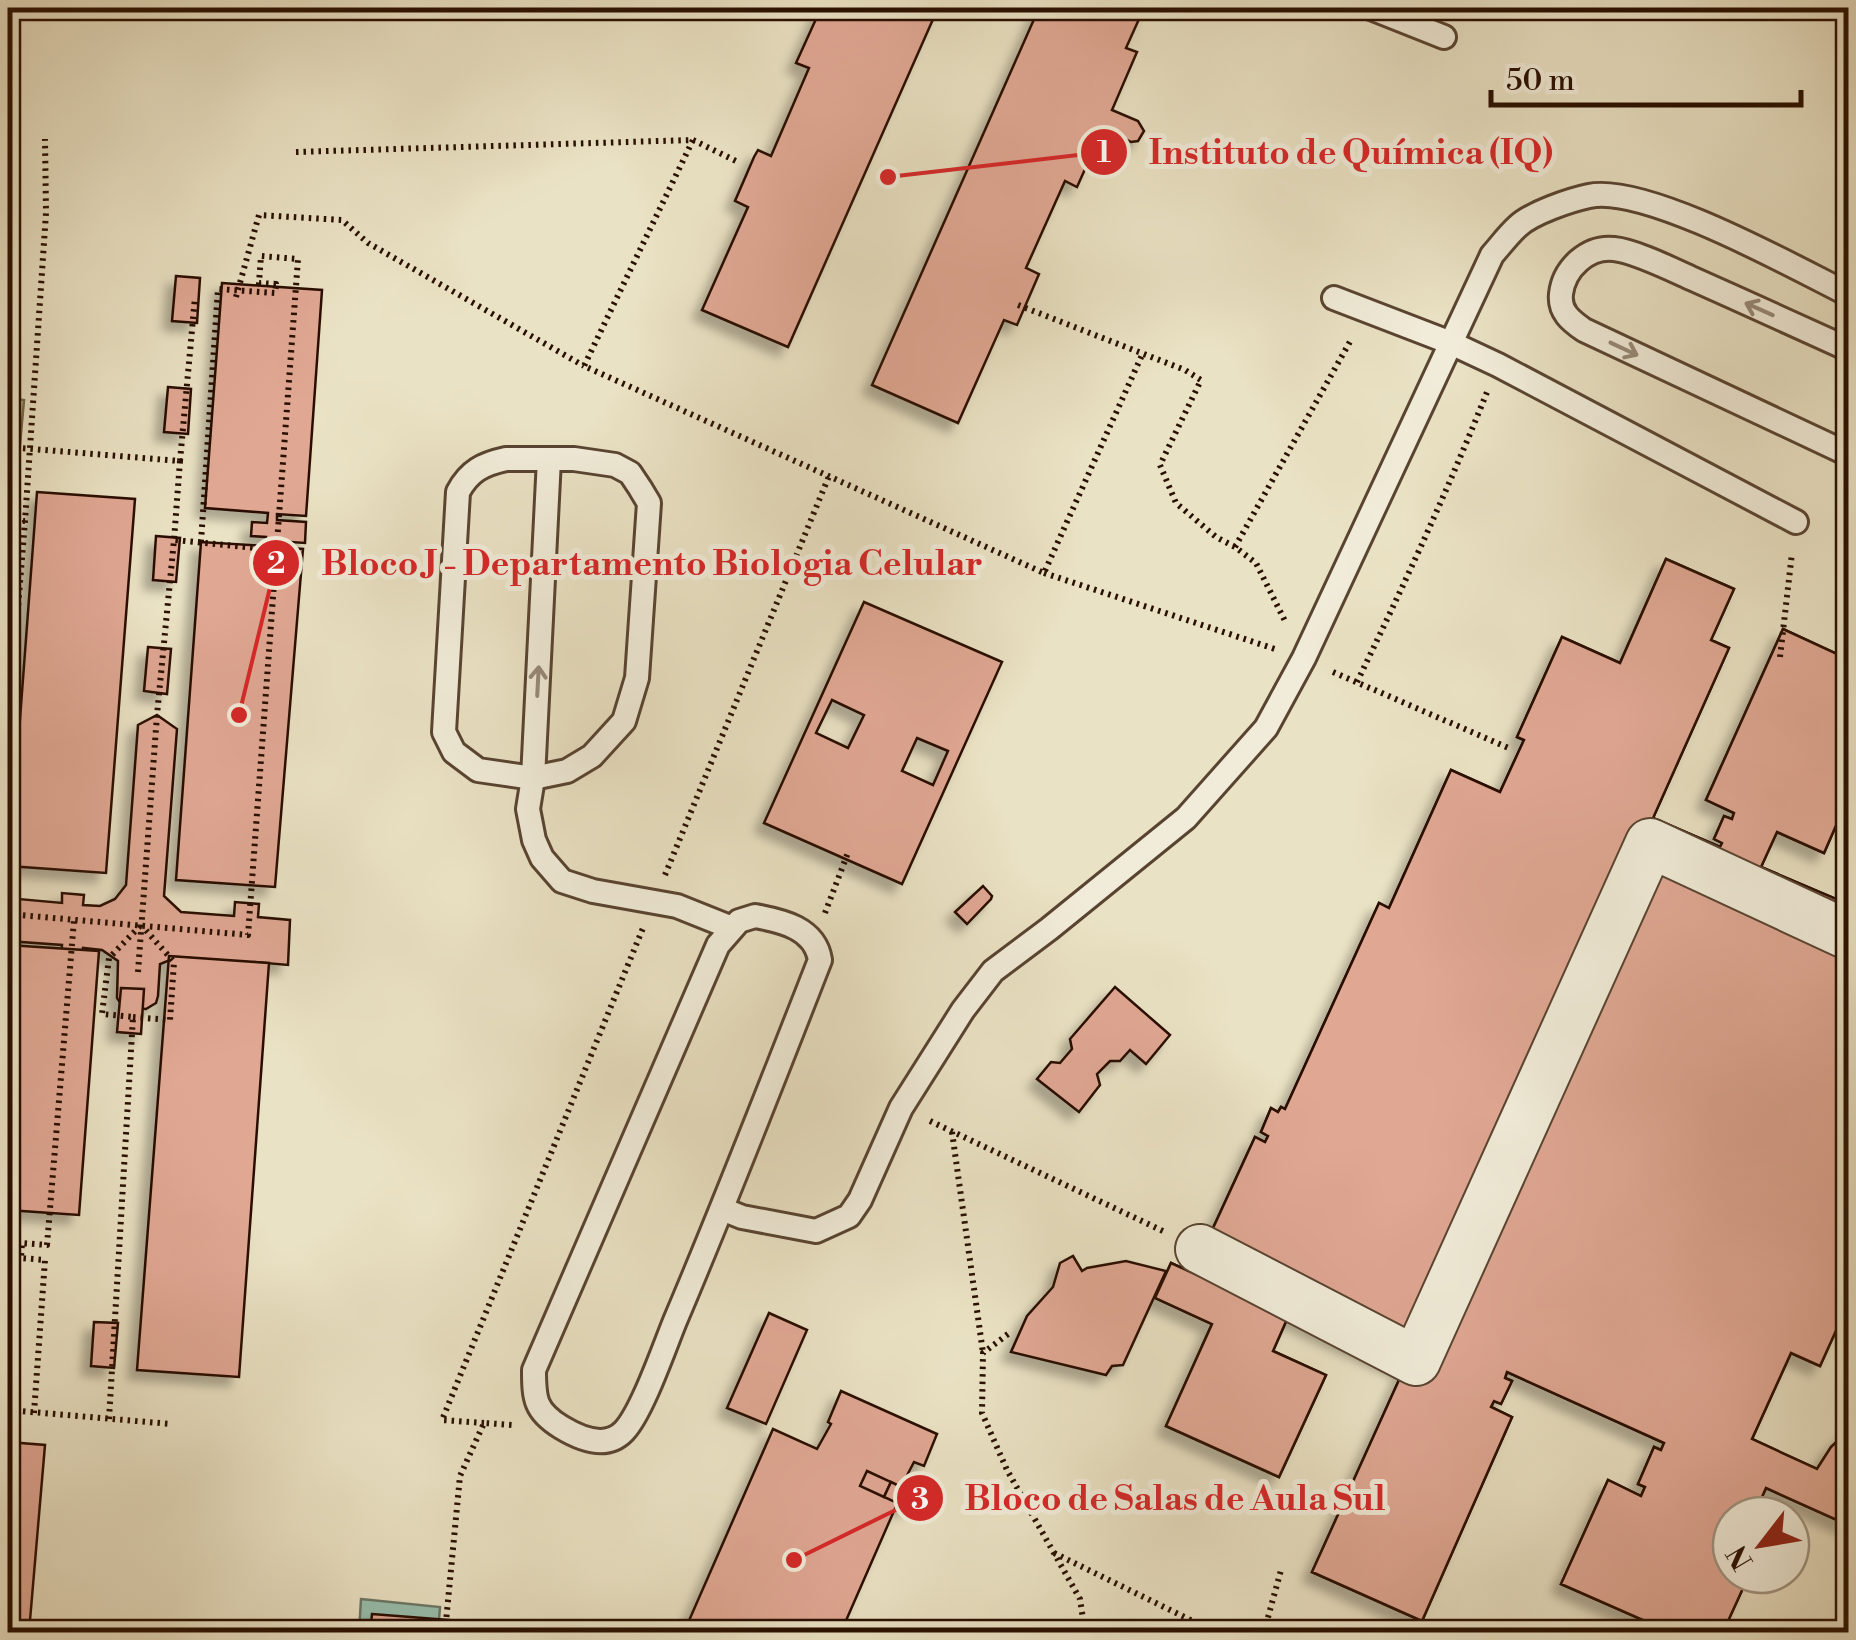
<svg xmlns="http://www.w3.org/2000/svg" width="1856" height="1640" font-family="'Libre Bodoni',serif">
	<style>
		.green { fill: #bdc290; stroke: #736848; stroke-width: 2.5 }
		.water { fill: #98bfae; stroke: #6c7968; stroke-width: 2.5 }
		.building { fill: #e0a793; stroke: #290f00; stroke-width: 2.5; fill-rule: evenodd; filter: url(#shadow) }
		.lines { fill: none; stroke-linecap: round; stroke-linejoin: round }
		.lane-casing { stroke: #594431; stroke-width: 28 }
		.street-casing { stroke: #594431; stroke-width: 52 }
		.path { stroke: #290f00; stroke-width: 6; stroke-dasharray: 2.5 5; stroke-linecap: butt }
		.lane { stroke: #f1ecd9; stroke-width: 22 }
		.street { stroke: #f1ecd9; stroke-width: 48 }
		.oneway { stroke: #978977 }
		.leader { fill: none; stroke: #d62828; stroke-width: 4 }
		.callout-dot { fill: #d62828; stroke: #f1ecd9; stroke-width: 4 }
		.mark-label { font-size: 30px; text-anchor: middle; font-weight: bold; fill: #fff }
		.callout-label { font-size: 35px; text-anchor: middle; font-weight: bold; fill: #d62828; stroke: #f1ecd9; stroke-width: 10; stroke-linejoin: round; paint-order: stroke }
	</style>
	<defs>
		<filter id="shadow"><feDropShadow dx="-9" dy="9" stdDeviation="5" flood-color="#0004"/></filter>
	</defs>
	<rect width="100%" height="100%" fill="#eae2c4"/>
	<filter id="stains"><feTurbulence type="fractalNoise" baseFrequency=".002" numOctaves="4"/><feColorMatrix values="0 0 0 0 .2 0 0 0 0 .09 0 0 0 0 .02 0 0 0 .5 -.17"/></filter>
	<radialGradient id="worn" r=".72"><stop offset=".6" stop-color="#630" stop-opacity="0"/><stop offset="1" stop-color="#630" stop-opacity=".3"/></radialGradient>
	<!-- green -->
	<path class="green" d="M8,398L24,400L8,578Z"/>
	<!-- water -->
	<path class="water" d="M361,1599L440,1607L438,1632H359Z"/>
	<!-- building -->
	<g class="building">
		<path d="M821,8H938L788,347L702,310L748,207L735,201L754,157L758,150L771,156L809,68L796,63Z"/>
		<path d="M1039,8H1144L1126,48L1137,52L1112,110L1138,121L1144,131L1138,141L1131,142L1103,129L1077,187L1065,181L1026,268L1039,274L1017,325L1004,320L958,423L872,385Z"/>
		<path d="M176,276L200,278L197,323L172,321Z"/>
		<path d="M222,283L322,290L306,516L277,514V520L306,522L305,543L276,541V547L303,549L275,887L176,880L201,542L266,546V537L251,536L252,522L267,523L268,513L205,508Z"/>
		<path d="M168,387L191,389L188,434L164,432Z"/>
		<path d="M37,492L135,499L106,873L9,866Z"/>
		<path d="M156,536L180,538L176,582L153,580Z"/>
		<path d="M1666,559L1734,589L1711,640L1729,648L1653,818L1720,847L1722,843L1714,839L1724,816L1732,819L1734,813L1706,800L1783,629L1848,659V798L1824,853L1777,832L1761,867L1848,904V1304L1820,1366L1791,1353L1752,1439L1817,1469L1831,1447L1848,1431V1525L1766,1488L1754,1515H1731V1575H1749L1723,1632H1670L1561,1584L1608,1480L1641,1496L1645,1487L1638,1484L1654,1447L1661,1450L1664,1443L1507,1372L1505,1378L1512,1381L1501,1404L1494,1401L1491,1407L1512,1417L1422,1621L1312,1572L1404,1369L1288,1317L1273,1351L1326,1375L1279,1477L1166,1426L1212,1324L1155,1298L1171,1263L1237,1293L1208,1239L1255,1137L1265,1142L1268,1136L1261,1132L1271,1108L1278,1112L1281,1107L1285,1109L1379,903L1389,908L1451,770L1500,792L1524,740L1517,737L1562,637L1620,663ZM1553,815L1684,874L1674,895L1695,904L1691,913L1634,887L1450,1295L1484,1310L1480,1319L1448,1306L1433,1340L1305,1282L1351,1179L1366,1186L1475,946L1491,953ZM1792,921L1837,941L1814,994L1799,988L1660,1294L1685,1306L1676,1304L1654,1353L1678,1367L1663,1401L1523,1339L1527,1330L1572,1350L1755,940L1732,930L1736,923L1782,944Z"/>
		<path d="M1666,559L1734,589L1711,640L1729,648L1653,818L1720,847L1722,843L1714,839L1724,816L1732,819L1734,813L1706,800L1783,629L1848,659V798L1824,853L1777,832L1761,867L1848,904V1304L1820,1366L1791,1353L1752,1439L1817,1469L1831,1447L1848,1431V1525L1766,1488L1754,1515H1731V1575H1749L1723,1632H1670L1561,1584L1608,1480L1641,1496L1645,1487L1638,1484L1654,1447L1661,1450L1664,1443L1507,1372L1505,1378L1512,1381L1501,1404L1494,1401L1491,1407L1512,1417L1422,1621L1312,1572L1404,1369L1288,1317L1273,1351L1326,1375L1279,1477L1166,1426L1212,1324L1155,1298L1171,1263L1237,1293L1208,1239L1255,1137L1265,1142L1268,1136L1261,1132L1271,1108L1278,1112L1281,1107L1285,1109L1379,903L1389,908L1451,770L1500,792L1524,740L1517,737L1562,637L1620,663Z"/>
		<path d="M864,602L1002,662L902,884L764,823ZM832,700L864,715L848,748L816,733ZM917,738L948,751L933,785L902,771Z"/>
		<path d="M148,647L171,649L167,694L144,691Z"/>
		<path d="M157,715L177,729L164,896L181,912L234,916L235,902L259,904L258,917L290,920L288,965L255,962L254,979L229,977L230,961L177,957L160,964L158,996L156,1003L146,1009L123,1007L117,998L118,961L102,950L83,948L82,960L61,958L62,945L8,941V898L62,903V893L84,895L83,905L100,906L115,899L126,885L138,725Z"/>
		<path d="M983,886L992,896L991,899L967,924L955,912Z"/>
		<path d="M8,945L99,951L79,1215L8,1210Z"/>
		<path d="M169,956L269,963L239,1377L137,1370Z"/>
		<path d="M1115,987L1170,1035L1146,1064L1130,1050L1120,1061H1110L1097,1074L1100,1085L1079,1112L1037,1079L1051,1062L1060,1063L1072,1049L1070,1039Z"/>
		<path d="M121,988L144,989L141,1034L117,1032Z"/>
		<path d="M1073,1256L1082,1271L1087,1268L1126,1261L1166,1271L1123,1365L1112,1366L1106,1375L1011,1352L1027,1316L1053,1287L1060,1263Z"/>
		<path d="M769,1313L807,1330L766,1424L727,1408Z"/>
		<path d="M94,1322L118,1323L114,1368L91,1366Z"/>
		<path d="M841,1391L937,1434L924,1466L914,1462L901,1487L904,1488L841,1632H684L773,1429L817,1449L831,1424L828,1422Z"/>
		<path d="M8,1442L45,1445L29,1632H8Z"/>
		<path d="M867,1471L891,1482L884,1497L860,1486Z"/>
		<path d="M891,1482L914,1493L908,1508L884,1497Z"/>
		<path d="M372,1614L601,1632H370Z"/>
	</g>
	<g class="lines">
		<!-- lane casing -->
		<g class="lane-casing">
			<g id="lane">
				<path d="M1371,8L1444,37"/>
				<path d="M1334,298L1451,343L1498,365L1796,522"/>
				<path d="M1848,349C1797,326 1745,302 1693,279C1673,270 1635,251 1614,249C1588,246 1564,268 1561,294C1559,312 1571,321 1584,330L1848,454"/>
				<path d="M506,459H574L615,465L630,473L640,488L649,503L637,678L624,721L592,756L567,771L533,778L478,770L454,752L444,732L458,492C469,471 483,464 506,459Z"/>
				<path d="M549,459L533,778L528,809L534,840L542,858L562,881L593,891L677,906L732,928"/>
				<path d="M755,916C782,921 815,928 820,960C773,1080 726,1201 675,1321C664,1348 642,1412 624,1431C606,1450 579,1438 561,1427C535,1411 534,1399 534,1370L718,945L739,921Z"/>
				<path d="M722,1209L742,1217L816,1231L849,1216L860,1200L901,1108L963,1010L993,971L1049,929L1186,818L1266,728L1304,658L1492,255C1500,246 1508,235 1518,226C1532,213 1570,200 1589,196C1645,184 1794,267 1848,294"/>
			</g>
		</g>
		<!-- street casing -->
		<g class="street-casing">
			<path id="street" d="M1200,1249L1416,1361L1650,843L1848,935"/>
		</g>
		<!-- path -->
		<g class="path">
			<path d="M693,140L738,162"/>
			<path d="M296,152L693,140L584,366L1044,573L1142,355"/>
			<path d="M236,297L259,215L342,220L368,243L584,366"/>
			<path d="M1018,305L1185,370L1201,380L1160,465L1176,503L1216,537L1235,547L1256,563L1285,621"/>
			<path d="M8,447L180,461L174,540"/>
			<path d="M180,461L195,297"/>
			<path d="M8,520L25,521"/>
			<path d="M201,542L218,289L275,293L276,286"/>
			<path d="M1235,547L1352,338"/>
			<path d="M1044,573L1275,649"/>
			<path d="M1780,657L1792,553"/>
			<path d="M1333,672L1511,749"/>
			<path d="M1357,682C1403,587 1448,490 1487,392"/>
			<path d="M8,732L25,521L46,213L45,139"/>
			<path d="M665,875L829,476"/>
			<path d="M825,913L849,850"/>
			<path d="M8,914L248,935L298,259L261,256L259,283L276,284V286"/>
			<path d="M138,972L157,715L174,540L277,550"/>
			<path d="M133,1017L170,1020L174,962L142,926"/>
			<path d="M930,1121L1163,1231"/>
			<path d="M952,1132L983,1353"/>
			<path d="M1008,1334L983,1353L982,1413L1007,1470L1080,1599L1085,1632"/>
			<path d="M8,1410L171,1424"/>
			<path d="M34,1413L45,1260L21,1258L22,1243L47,1245L74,920"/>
			<path d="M109,1419L133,1017L102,1014L109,958L140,926"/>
			<path d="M484,1423L442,1420L643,928"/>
			<path d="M1054,1553L1215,1632"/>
			<path d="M445,1632L460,1476L484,1423L513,1425"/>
			<path d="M1264,1632L1281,1570"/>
		</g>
		<!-- lane -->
		<use href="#lane" class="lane"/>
		<!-- street -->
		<use href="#street" class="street"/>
	</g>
	<!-- one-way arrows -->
	<defs><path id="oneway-shaft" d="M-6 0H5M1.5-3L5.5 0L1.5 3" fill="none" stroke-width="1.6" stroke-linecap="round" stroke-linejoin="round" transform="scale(2.5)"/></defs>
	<g class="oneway">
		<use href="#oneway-shaft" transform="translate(1759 309) rotate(-156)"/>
		<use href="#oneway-shaft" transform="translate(1624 349) rotate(25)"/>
		<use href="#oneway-shaft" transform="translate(538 681) rotate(-87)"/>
	</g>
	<!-- callouts -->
	<path class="leader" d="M888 177L1104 152M239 715L276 563M794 1560L920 1498"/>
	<g class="callout-dot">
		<circle cx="888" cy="177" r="10"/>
		<circle cx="239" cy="715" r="10"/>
		<circle cx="794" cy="1560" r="10"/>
		<circle cx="1104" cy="152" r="25"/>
		<circle cx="276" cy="563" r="25"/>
		<circle cx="920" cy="1498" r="25"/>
	</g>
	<g class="mark-label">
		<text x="1104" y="162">1</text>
		<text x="276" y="573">2</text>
		<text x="920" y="1509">3</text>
	</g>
	<g class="callout-label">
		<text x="1351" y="164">Instituto de Química (IQ)</text>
		<text x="652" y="575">Bloco J - Departamento Biologia Celular</text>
		<text x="1175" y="1510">Bloco de Salas de Aula Sul</text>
	</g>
	<!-- margin -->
	<rect width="1856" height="1640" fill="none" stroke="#eae2c4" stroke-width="40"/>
	<rect x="10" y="10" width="1836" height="1620" fill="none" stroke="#290f00" stroke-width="5"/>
	<rect x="20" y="20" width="1816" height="1600" fill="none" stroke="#290f00" stroke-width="2.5"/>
	<!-- north arrow -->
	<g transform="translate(1761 1545) rotate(239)"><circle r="48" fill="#f1ecd9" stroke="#a19482" stroke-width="2.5"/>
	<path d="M0-8L18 38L0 25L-18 38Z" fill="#8f2418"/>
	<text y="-15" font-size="28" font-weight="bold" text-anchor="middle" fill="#290f00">N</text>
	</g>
	<!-- scale -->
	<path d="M1491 90v15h310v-15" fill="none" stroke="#290f00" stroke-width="5"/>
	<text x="1506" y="90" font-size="30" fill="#290f00" stroke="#f1ecd9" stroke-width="8" paint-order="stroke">50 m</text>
	<rect width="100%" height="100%" filter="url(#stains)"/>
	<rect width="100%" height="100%" fill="url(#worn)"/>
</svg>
